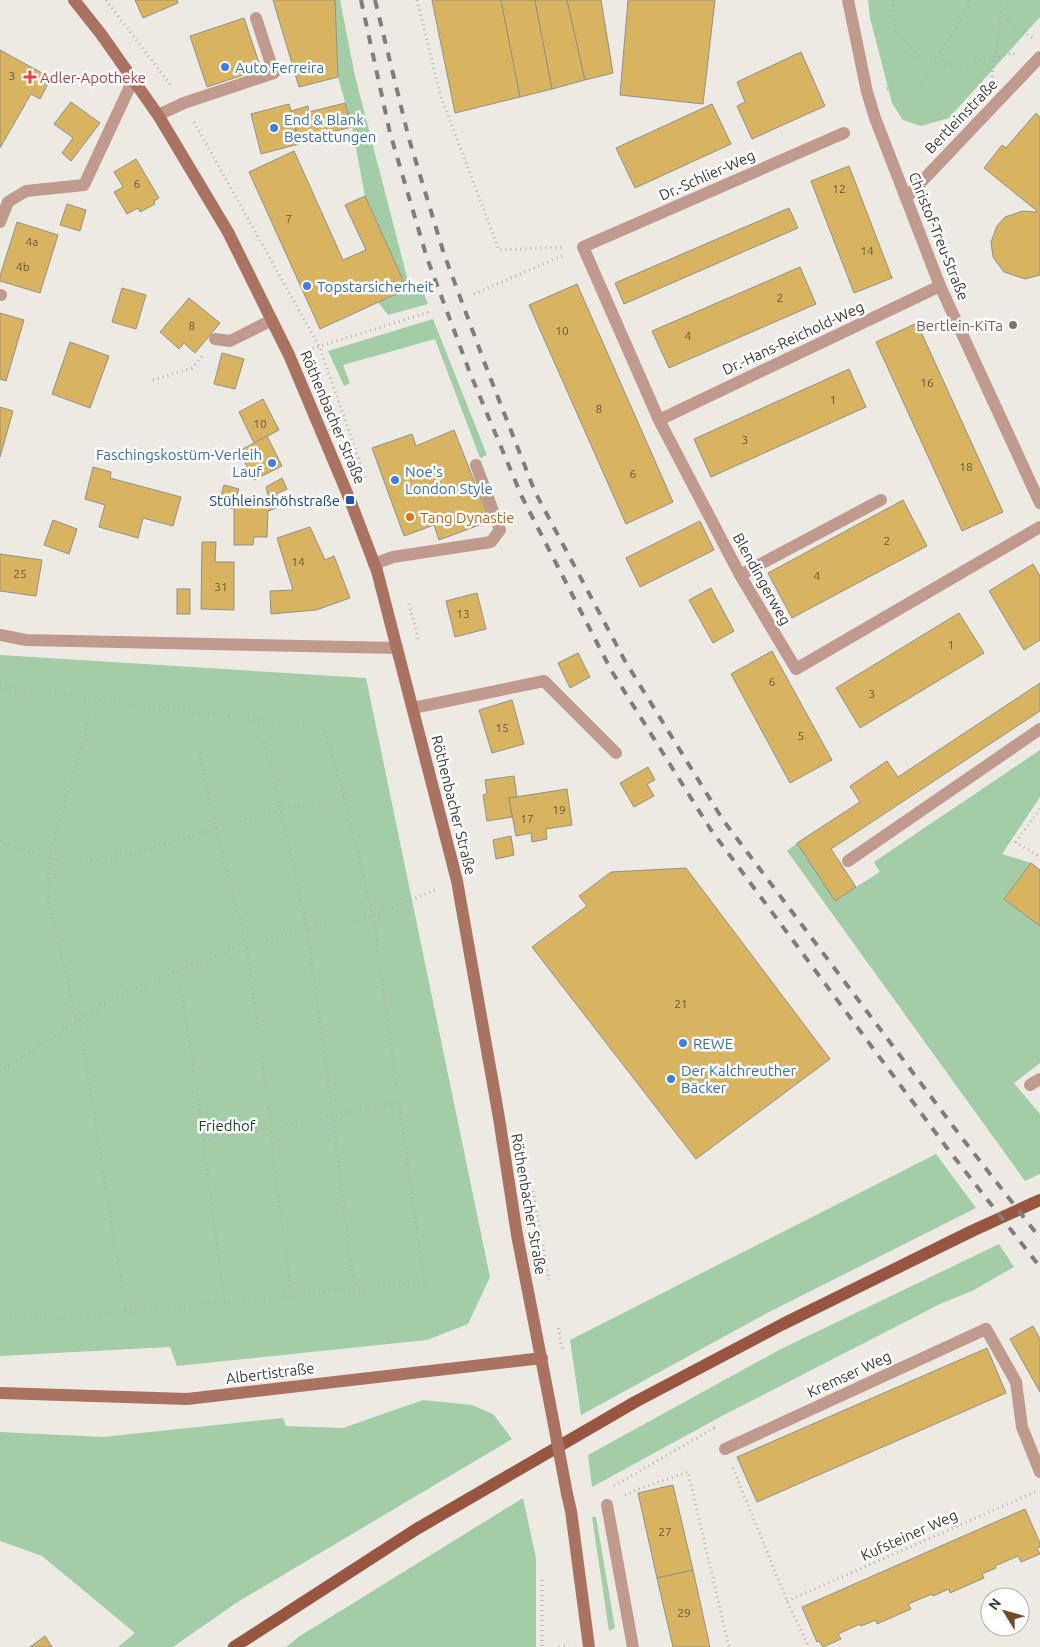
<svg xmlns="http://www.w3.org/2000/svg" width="1040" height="1647" font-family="Ubuntu,sans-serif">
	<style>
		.green { fill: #a2cda7 }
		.building { fill: #d8b460; stroke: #93908a }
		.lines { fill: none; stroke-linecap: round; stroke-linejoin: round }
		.path { stroke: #b4b1ac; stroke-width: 3; stroke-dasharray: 1 4; stroke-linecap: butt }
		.lane { stroke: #c19a8e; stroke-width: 12 }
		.street { stroke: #c19a8e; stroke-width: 12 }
		.secondary { stroke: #aa7361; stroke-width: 12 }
		.primary { stroke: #985641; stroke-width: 12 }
		.rail { stroke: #807e7a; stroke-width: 4; stroke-dasharray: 9 9; stroke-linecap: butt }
		.secondary-bridge { stroke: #aa7361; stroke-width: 12 }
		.shop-dot { fill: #3f7fe0; stroke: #fff; stroke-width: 2 }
		.health-dot { fill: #e0444e; stroke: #fff; stroke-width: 2 }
		.education-dot { fill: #8d6e63; stroke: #fff; stroke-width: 2 }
		.transit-dot { fill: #1a4fb4; stroke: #fff; stroke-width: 2 }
		.food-dot { fill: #e8710a; stroke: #fff; stroke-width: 2 }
		.labels { text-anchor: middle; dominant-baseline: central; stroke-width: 5; stroke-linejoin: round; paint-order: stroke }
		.number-label { font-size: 12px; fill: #625841 }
		.shop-label { font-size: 15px; fill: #366cbe; stroke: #fff; text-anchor: start }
		.health-label { font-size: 15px; fill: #be3a42; stroke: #fff; text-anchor: start }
		.street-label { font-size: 15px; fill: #3b3a37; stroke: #fff }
		.education-label { font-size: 15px; fill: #785e54; stroke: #fff; text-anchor: end }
		.transit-label { font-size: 15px; fill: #164399; stroke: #fff; text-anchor: end }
		.food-label { font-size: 15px; fill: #c56008; stroke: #fff; text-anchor: start }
		.park-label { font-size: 15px; fill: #174821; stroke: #fff }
	</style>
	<rect width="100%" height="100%" fill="#edeae3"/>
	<!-- green -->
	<g class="green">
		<path d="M335,0H340L355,76L410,289L424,294L428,304L388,315L378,302L407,289L365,196L352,127L338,77Z"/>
		<path d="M868,0H1040V17L949,118L921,126L903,120L892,103L870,18Z"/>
		<path d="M433,319L487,455L480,458L435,339L343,365L350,383L344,386L328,351Z"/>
		<path d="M0,655L366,678L490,1277L468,1324L427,1340L177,1366L170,1347L0,1356Z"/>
		<path d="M1040,750V797L1002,854L1031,863L1004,899L1040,926V1063L1014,1083L1040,1114V1174L1025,1181L787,851L797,843L856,887L880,872L874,862Z"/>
		<path d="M936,1154L976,1208L767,1313L581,1415L570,1340Z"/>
		<path d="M999,1244L1014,1267L972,1291L940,1304L720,1417L592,1487L588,1455L781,1349Z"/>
		<path d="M423,1400L472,1405L493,1414L512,1439L236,1603L173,1647H118L135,1633L42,1556L0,1541V1432L103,1437L283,1418L286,1426L343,1428Z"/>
		<path d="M523,1498L536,1558V1647H286L300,1636Z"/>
		<path d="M592,1517H596L615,1628L609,1631Z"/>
	</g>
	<!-- building -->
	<g class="building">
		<path d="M135,0H177L178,3L143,18Z"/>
		<path d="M273,0H335L338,77L299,87Z"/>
		<path d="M432,0H501L520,97L455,113Z"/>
		<path d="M501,0H535L552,89L520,97Z"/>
		<path d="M535,0H567L585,80L552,89Z"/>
		<path d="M567,0H601L613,73L585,80Z"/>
		<path d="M628,0H715L703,104L620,95Z"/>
		<path d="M244,18L261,69L207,87L190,36Z"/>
		<path d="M0,50L51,78L40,99L31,94L0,148Z"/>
		<path d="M801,52L825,106L752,139L737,106L745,102L737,82Z"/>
		<path d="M71,102L100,123L71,161L62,153L73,138L54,124Z"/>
		<path d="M345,103L352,127L299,140L291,111L308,106L309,112Z"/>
		<path d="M289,104L299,144L261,154L251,114Z"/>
		<path d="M712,104L731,144L635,188L616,148Z"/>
		<path d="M1036,113L1040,117V275L1025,279L1004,272L993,257L991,242L997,226L1005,217L1023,211L1035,212L1037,211L984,168L1002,145L1006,148Z"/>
		<path d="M294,151L343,260L366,250L345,205L365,196L407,289L320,329L249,172Z"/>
		<path d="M136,159L159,198L154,201L155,204L140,212L138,208L127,214L114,192L123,187L114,172Z"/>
		<path d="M849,166L892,278L854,293L811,181Z"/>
		<path d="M67,204L86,210L80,231L60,225Z"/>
		<path d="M789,208L798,228L624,304L615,283Z"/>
		<path d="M17,222L58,235L40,293L0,281V276Z"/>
		<path d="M800,267L816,304L669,368L652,331Z"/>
		<path d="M577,284L673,502L626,524L529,305Z"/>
		<path d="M122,288L146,295L136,329L112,322Z"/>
		<path d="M189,298L220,323L195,353L184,343L179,349L160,332Z"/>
		<path d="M0,313L24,320L6,381L0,379Z"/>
		<path d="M917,323L1003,512L962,531L876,342Z"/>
		<path d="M70,342L109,356L90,408L52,394Z"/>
		<path d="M222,353L244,359L235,389L214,384Z"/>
		<path d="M849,369L866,407L711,477L694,439Z"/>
		<path d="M263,399L279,430L254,443L239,412Z"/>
		<path d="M0,407L13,411L0,457Z"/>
		<path d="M454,430L490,521L439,540L434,525L404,536L372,448L412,434L416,446Z"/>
		<path d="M267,436L282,466L254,480L239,451Z"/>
		<path d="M93,467L111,472L110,478L181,497L173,526L143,518L138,538L99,527L105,505L85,499Z"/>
		<path d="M282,478L287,489L276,494L282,506L268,511L267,537H254L253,545H234V502L255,504L269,499L266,487Z"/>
		<path d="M224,485L239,489L234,502V509L218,505Z"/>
		<path d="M903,500L927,546L792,618L768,573Z"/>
		<path d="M53,520L77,529L69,554L44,545Z"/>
		<path d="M700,521L714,550L640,587L626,558Z"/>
		<path d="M310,527L325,560L334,556L350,598L316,610L271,614L270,591L293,590L277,538Z"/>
		<path d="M202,542H216L215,562H234V610L201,609Z"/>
		<path d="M0,554L42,560L36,596L0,591Z"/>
		<path d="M1033,564L1040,576V640L1024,650L989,591Z"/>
		<path d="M711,588L734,631L713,643L689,600Z"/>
		<rect x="177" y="589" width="13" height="25"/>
		<path d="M477,593L486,629L455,637L446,601Z"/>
		<path d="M959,613L984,653L860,728L836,688Z"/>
		<path d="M772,651L832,760L790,783L731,674Z"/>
		<path d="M578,653L590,677L570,688L558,663Z"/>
		<path d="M1040,683V711L831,849L856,887L835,901L797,843L860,802L850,786L887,761L898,777Z"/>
		<path d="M512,700L524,744L492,753L479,710Z"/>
		<path d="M648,767L655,780L647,784L654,796L634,807L620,783Z"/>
		<path d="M514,776L517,797L509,798L512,817L487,821L483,795L487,794L485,780Z"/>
		<path d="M567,789L572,825L546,829L547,839L532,842L531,833L516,836L509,798Z"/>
		<path d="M511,836L514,855L496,859L493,840Z"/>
		<path d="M1031,863L1040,870V926L1004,899Z"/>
		<path d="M686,868L830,1059L696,1159L532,947L587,906L579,896L611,872Z"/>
		<path d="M1033,1326L1040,1339V1392L1010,1339Z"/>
		<path d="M987,1348L1006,1393L757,1502L737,1457Z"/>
		<path d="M673,1485L693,1570L657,1578L638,1493Z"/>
		<path d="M1025,1509L1040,1543V1547L1037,1548L1040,1554L1021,1562L1018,1556L995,1566L996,1568L982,1574L984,1578L950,1593L949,1589L933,1596L932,1594L908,1604L911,1609L877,1624L876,1620L861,1626L860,1624L838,1634L841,1639L823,1647L819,1641L817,1642L802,1607Z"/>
		<path d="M693,1570L710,1647H673L657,1578Z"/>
		<path d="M45,1636L52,1647H30Z"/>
	</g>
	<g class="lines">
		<!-- path -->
		<g class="path">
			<path d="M106,0L172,87"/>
			<path d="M417,0L441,97L499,250L565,247"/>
			<path d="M893,0L895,32L923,61L959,66L1013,53L1015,55"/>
			<path d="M1000,0C1003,18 1018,28 1032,38"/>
			<path d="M992,77L1002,9"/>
			<path d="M887,89L923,82L965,12L970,0"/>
			<path d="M194,122L320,348L366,480"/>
			<path d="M474,294L564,255"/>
			<path d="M308,350L429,312"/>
			<path d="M153,380L192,368L204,354"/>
			<path d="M409,604L419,641"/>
			<path d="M0,687L325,729L344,797L373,916L424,1282L76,1317L0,1318"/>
			<path d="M264,743L281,809L307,930L326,1064L354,1289"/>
			<path d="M200,754L216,830L246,943L272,1128L274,1165L291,1296"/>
			<path d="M1040,809L1016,842L1040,857"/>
			<path d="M0,841L69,864L138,852L281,809L344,797"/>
			<path d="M178,971L197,1090L224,1302"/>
			<path d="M79,1019L126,1312"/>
			<path d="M76,1021L48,898L49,858L91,710"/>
			<path d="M0,1072L110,999L246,943L373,916L437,889"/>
			<path d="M203,1140L272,1128L399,1102"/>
			<path d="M533,1191L549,1280"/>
			<path d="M558,1328L563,1352"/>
			<path d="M733,1468L787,1601L809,1647"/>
			<path d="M614,1486L714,1428L716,1431"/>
			<path d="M625,1495L636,1490L688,1472L729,1647"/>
			<path d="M542,1580V1647"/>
			<path d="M787,1601L1035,1492"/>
			<path d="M559,1647L569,1645"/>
		</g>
		<!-- lane -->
		<g class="lane">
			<path d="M158,115L184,103L274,73L256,18"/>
			<path d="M0,222L8,202L26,191L84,185L133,80"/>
			<path d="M0,295H1"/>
			<path d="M215,339L230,341L272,320"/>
			<path d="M374,564L393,557L491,542L500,530L476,465"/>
			<path d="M740,575L881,500"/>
			<path d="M413,708L544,681L616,753"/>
			<path d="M848,861L1040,729"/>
			<path d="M1030,1085L1040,1079"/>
			<path d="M725,1449L986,1329"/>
			<path d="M607,1505L633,1647"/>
		</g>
		<!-- street -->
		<g class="street">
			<path d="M848,0L867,92L875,118L940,286L1040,503"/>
			<path d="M844,133L583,247L659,420L740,575L796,669L1040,527"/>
			<path d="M906,198L1040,57"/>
			<path d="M659,420L940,286"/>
			<path d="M0,635L26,640L397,648"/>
			<path d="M986,1329L1016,1382L1022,1427L1040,1472"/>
		</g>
		<!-- secondary -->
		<g class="secondary">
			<path d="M74,0L101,34L158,115L228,232L289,355L350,500L377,571L457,881L499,1118L517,1235L550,1404"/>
			<path d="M0,1393L187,1399L542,1358"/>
			<path d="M567,1494L571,1511L589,1647"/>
		</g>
		<!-- primary -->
		<path class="primary" d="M234,1647L415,1530L635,1402L783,1324L972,1231L1040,1200"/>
		<!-- rail -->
		<g class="rail">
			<path d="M361,0L390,133L427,258L470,373L522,497L611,670L711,830L947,1148L1040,1267"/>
			<path d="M375,0L409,139L444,254L488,372L535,492L625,661L723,820L962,1138L1040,1238"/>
		</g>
		<!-- secondary-bridge -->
		<path class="secondary-bridge" d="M550,1404L567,1494"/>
	</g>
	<!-- markers -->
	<g class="shop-dot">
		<circle cx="225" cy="67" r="5"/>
		<circle cx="274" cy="128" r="5"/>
		<circle cx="307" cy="286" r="5"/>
		<circle cx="272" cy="463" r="5"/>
		<circle cx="395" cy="480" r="5"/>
		<circle cx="683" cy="1043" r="5"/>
		<circle cx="671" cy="1079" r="5"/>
	</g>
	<path class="health-dot" d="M27.5 69.5h5v5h5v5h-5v5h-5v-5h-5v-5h5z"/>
	<circle class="education-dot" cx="1013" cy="325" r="5"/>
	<rect class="transit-dot" x="345" y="495" width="10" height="10" rx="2.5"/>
	<circle class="food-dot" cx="410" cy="517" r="5"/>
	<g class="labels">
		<!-- number labels -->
		<g class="number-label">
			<text x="12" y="75">3</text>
			<text x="137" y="183">6</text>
			<text x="839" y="188">12</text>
			<text x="289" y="218">7</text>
			<text x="32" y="241">4a</text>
			<text x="867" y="250">14</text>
			<text x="23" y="266">4b</text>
			<text x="780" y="297">2</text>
			<text x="192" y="325">8</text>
			<text x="562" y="330">10</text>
			<text x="688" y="335">4</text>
			<text x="927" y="382">16</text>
			<text x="833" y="399">1</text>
			<text x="599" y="408">8</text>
			<text x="260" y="423">10</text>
			<text x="745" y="439">3</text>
			<text x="966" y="466">18</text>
			<text x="633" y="473">6</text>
			<text x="887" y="540">2</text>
			<text x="298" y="561">14</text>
			<text x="20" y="573">25</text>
			<text x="817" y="575">4</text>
			<text x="221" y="586">31</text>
			<text x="463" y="613">13</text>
			<text x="951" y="644">1</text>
			<text x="772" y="681">6</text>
			<text x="872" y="693">3</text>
			<text x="502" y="727">15</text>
			<text x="801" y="735">5</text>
			<text x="559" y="809">19</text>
			<text x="527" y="818">17</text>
			<text x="681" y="1003">21</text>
			<text x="665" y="1531">27</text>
			<text x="684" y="1612">29</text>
		</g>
		<!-- shop labels -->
		<g class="shop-label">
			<text x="235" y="67">Auto Ferreira</text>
			<text x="284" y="119">End &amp; Blank<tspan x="284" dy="17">Bestattungen</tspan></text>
			<text x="317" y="286">Topstarsicherheit</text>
			<text x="262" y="454" text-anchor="end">Faschingskostüm-Verleih<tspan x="262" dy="17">Lauf</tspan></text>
			<text x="405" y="471">Noe's<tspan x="405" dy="17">London Style</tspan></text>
			<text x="693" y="1043">REWE</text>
			<text x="681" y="1070">Der Kalchreuther<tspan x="681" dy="17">Bäcker</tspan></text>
		</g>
		<!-- health labels -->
		<g class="health-label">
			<text x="40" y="77">Adler-Apotheke</text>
		</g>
		<!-- street labels -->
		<g class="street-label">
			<text transform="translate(961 116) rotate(-46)">Bertleinstraße</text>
			<text transform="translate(707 175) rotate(-24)">Dr.-Schlier-Weg</text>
			<text transform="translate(939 236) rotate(68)">Christof-Treu-Straße</text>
			<text transform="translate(793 338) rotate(-25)">Dr.-Hans-Reichold-Weg</text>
			<text transform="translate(333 417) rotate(67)">Röthenbacher Straße</text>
			<text transform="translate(762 579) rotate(61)">Blendingerweg</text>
			<text transform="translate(454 805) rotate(76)">Röthenbacher Straße</text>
			<text transform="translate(529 1204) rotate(80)">Röthenbacher Straße</text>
			<text transform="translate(270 1373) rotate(-7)">Albertistraße</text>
			<text transform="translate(849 1374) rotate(-25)">Kremser Weg</text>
			<text transform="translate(909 1535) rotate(-24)">Kufsteiner Weg</text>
		</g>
		<!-- education labels -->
		<g class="education-label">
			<text x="1003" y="325">Bertlein-KiTa</text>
		</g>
		<!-- transit labels -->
		<g class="transit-label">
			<text x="340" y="500">Stühleinshöhstraße</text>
		</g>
		<!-- food labels -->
		<g class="food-label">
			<text x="420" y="517">Tang Dynastie</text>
		</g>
		<!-- park labels -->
		<g class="park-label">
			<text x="227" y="1125">Friedhof</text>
		</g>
	</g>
	<!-- north arrow -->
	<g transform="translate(1005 1612) rotate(307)"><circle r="24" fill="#ffffff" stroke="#b1b0af"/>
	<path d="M0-4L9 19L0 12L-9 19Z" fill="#724d29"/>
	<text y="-8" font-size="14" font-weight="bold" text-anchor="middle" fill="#3b3a37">N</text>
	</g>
</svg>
